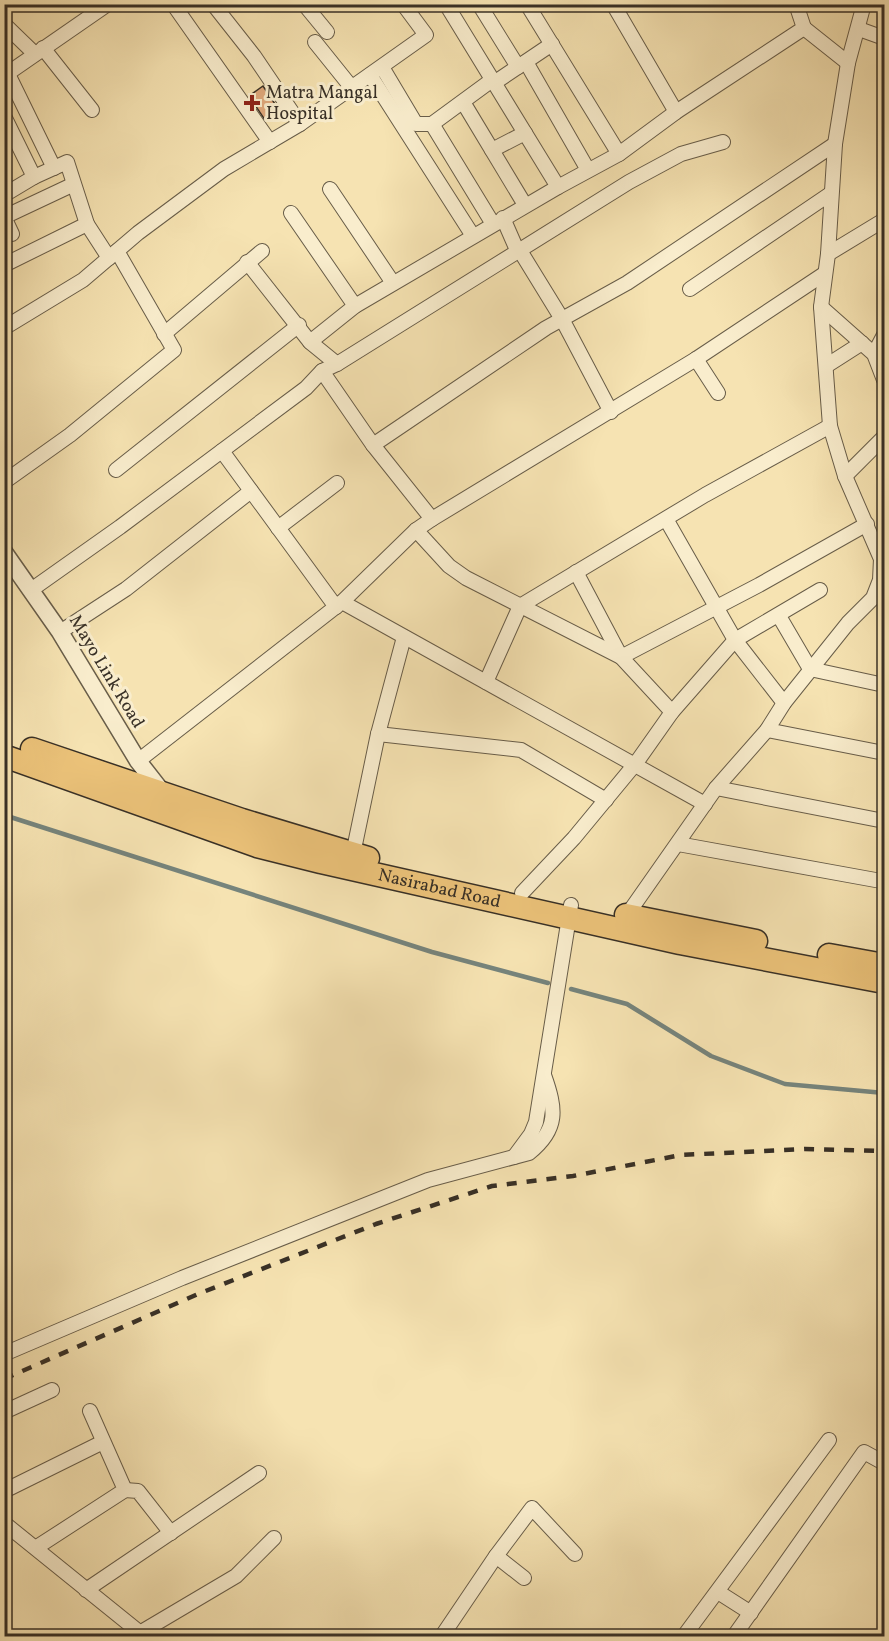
<svg xmlns="http://www.w3.org/2000/svg" width="889" height="1641" font-family="Vollkorn,serif">
	<style>
		.lines { fill: none; stroke-linecap: round; stroke-linejoin: round }
		.stream { stroke: #76847c; stroke-width: 4.5 }
		.building { fill: #e0a97c; stroke: #383026; stroke-width: 1.5 }
		.minor-casing { stroke: #685d49; stroke-width: 16 }
		.tertiary-casing { stroke: #685d49; stroke-width: 19 }
		.trunk-casing { stroke: #383026; stroke-width: 25 }
		.minor { stroke: #f9edcd; stroke-width: 14 }
		.tertiary { stroke: #f9edcd; stroke-width: 16 }
		.trunk { stroke: #ebc279; stroke-width: 22 }
		.rail { stroke: #383026; stroke-width: 4.5; stroke-dasharray: 10 10; stroke-linecap: butt }
		.poi-dot { fill: #8f2418; stroke: #f9edcd; stroke-width: 2 }
		.labels { text-anchor: middle; dominant-baseline: central; stroke-width: 6; stroke-linejoin: round; paint-order: stroke }
		.poi-label { font-size: 18px; fill: #383026; stroke: #f9edcd; text-anchor: start }
		.street-label { font-size: 18px; fill: #383026; stroke: #f9edcd }
	</style>
	<rect width="100%" height="100%" fill="#f6e3b2"/>
	<filter id="stains"><feTurbulence type="fractalNoise" baseFrequency=".00333" numOctaves="4"/><feColorMatrix values="0 0 0 0 .2 0 0 0 0 .09 0 0 0 0 .02 0 0 0 .5 -.17"/></filter>
	<radialGradient id="worn" r=".72"><stop offset=".6" stop-color="#630" stop-opacity="0"/><stop offset="1" stop-color="#630" stop-opacity=".3"/></radialGradient>
	<g class="lines">
		<!-- stream -->
		<g class="stream">
			<path d="M4,815L432,952L548,983"/>
			<path d="M571,989L627,1004L711,1056L785,1084L884,1093"/>
		</g>
	</g>
	<!-- building -->
	<path class="building" d="M263,86L279,110L265,120L249,96Z"/>
	<g class="lines">
		<!-- minor casing -->
		<g class="minor-casing">
			<g id="minor">
				<path d="M173,4L270,142"/>
				<path d="M213,4L254,56L300,124"/>
				<path d="M304,4L327,32"/>
				<path d="M446,4L558,187"/>
				<path d="M479,4L518,67"/>
				<path d="M527,4L619,154"/>
				<path d="M613,4L676,112"/>
				<path d="M4,24L35,54"/>
				<path d="M804,28L848,63"/>
				<path d="M859,29L884,38"/>
				<path d="M315,42L352,88"/>
				<path d="M43,48L92,110"/>
				<path d="M526,62L588,170"/>
				<path d="M382,67L416,124H432L493,224"/>
				<path d="M8,74L54,168"/>
				<path d="M370,75L473,236"/>
				<path d="M4,76L108,4"/>
				<path d="M494,83L552,44"/>
				<path d="M463,102L525,205"/>
				<path d="M4,116L34,177"/>
				<path d="M432,124L492,80"/>
				<path d="M492,150L525,133"/>
				<path d="M330,189L393,283"/>
				<path d="M4,195L34,177L67,162L87,224L109,258"/>
				<path d="M291,213L355,306"/>
				<path d="M4,217L72,185"/>
				<path d="M4,217L12,234"/>
				<path d="M503,218L517,250"/>
				<path d="M519,249L562,319L611,412"/>
				<path d="M828,254L884,220"/>
				<path d="M247,262L310,342L355,306L558,187L619,154L676,112L804,28L796,4"/>
				<path d="M4,265L87,224"/>
				<path d="M690,289L830,194"/>
				<path d="M821,307L874,354L884,380"/>
				<path d="M4,328L83,280L138,233L224,169L300,124L426,35L403,4"/>
				<path d="M164,334L262,251"/>
				<path d="M310,342L337,364"/>
				<path d="M874,354L884,335"/>
				<path d="M696,359L718,393"/>
				<path d="M826,366L862,343"/>
				<path d="M322,371L373,445L432,519L696,359L824,274"/>
				<path d="M373,445L546,328L627,283L835,144"/>
				<path d="M222,451L336,607"/>
				<path d="M116,470L299,325"/>
				<path d="M845,476L884,437"/>
				<path d="M4,482L70,435L174,350L117,251"/>
				<path d="M666,519L735,640L784,703"/>
				<path d="M278,528L337,483"/>
				<path d="M416,530L449,566L466,578L621,657L759,585L867,524"/>
				<path d="M576,572L621,657L672,712"/>
				<path d="M31,590L120,527L306,388L322,371L337,364L629,182L681,154L723,142"/>
				<path d="M342,602L705,804"/>
				<path d="M779,616L810,669L884,685"/>
				<path d="M60,632L126,589L251,491"/>
				<path d="M486,682L520,606L705,495L830,426"/>
				<path d="M767,730L884,753"/>
				<path d="M378,734L521,750L606,800"/>
				<path d="M138,761L342,602L416,530L432,519"/>
				<path d="M716,788L884,821"/>
				<path d="M678,844L881,881"/>
				<path d="M353,854L378,734L404,637"/>
				<path d="M522,893L574,838L636,763L672,712L735,640L820,590"/>
				<path d="M627,915L716,788L767,730L784,703L848,623L873,598L880,580L881,559L845,476L830,426L821,307L828,254L835,144L848,63L864,4"/>
				<path d="M514,1157L531,1134L536,1122L571,905"/>
				<path d="M4,1354L182,1278L428,1180L529,1153C559,1129 556,1109 544,1075"/>
				<path d="M4,1412L52,1390"/>
				<path d="M125,1490L138,1491L171,1533"/>
				<path d="M4,1491L103,1442"/>
				<path d="M4,1523L144,1636"/>
				<path d="M37,1547L125,1490L90,1411"/>
				<path d="M496,1556L524,1578"/>
				<path d="M86,1590L259,1473"/>
				<path d="M718,1592L751,1613"/>
				<path d="M138,1634L236,1576L274,1538"/>
				<path d="M442,1636L496,1556L532,1508L575,1554"/>
				<path d="M684,1636L829,1440"/>
				<path d="M734,1636L864,1452L884,1463"/>
			</g>
		</g>
		<!-- tertiary casing -->
		<g class="tertiary-casing">
			<path id="tertiary" d="M4,552L60,632L138,761L163,793"/>
		</g>
		<!-- trunk casing -->
		<g class="trunk-casing">
			<g id="trunk">
				<path d="M32,749L242,820L368,858"/>
				<path id="s1" d="M4,756L257,846L321,862L680,943L884,982"/>
				<path d="M626,915L756,941"/>
				<path d="M829,955L884,965"/>
			</g>
		</g>
		<!-- minor -->
		<use href="#minor" class="minor"/>
		<!-- tertiary -->
		<use href="#tertiary" class="tertiary"/>
		<!-- trunk -->
		<use href="#trunk" class="trunk"/>
		<!-- rail -->
		<path class="rail" d="M4,1379L198,1294L376,1224L492,1186L573,1176L681,1155L805,1149L884,1151"/>
	</g>
	<!-- markers -->
	<path class="poi-dot" d="M249 94h6v6h6v6h-6v6h-6v-6h-6v-6h6z"/>
	<g class="labels">
		<!-- poi labels -->
		<g class="poi-label">
			<text x="266" y="93">Matra Mangal<tspan x="266" dy="21">Hospital</tspan></text>
		</g>
		<!-- street labels -->
		<g class="street-label">
			<text transform="translate(106 672) rotate(59)">Mayo Link Road</text>
			<text stroke="none"><textPath href="#s1" startOffset="456">Nasirabad Road</textPath></text>
		</g>
	</g>
	<!-- margin -->
	<rect width="889" height="1641" fill="none" stroke="#f6e3b2" stroke-width="24"/>
	<rect x="6" y="6" width="877" height="1629" fill="none" stroke="#383026" stroke-width="3"/>
	<rect x="12" y="12" width="865" height="1617" fill="none" stroke="#383026" stroke-width="1.5"/>
	<rect width="100%" height="100%" filter="url(#stains)"/>
	<rect width="100%" height="100%" fill="url(#worn)"/>
</svg>
